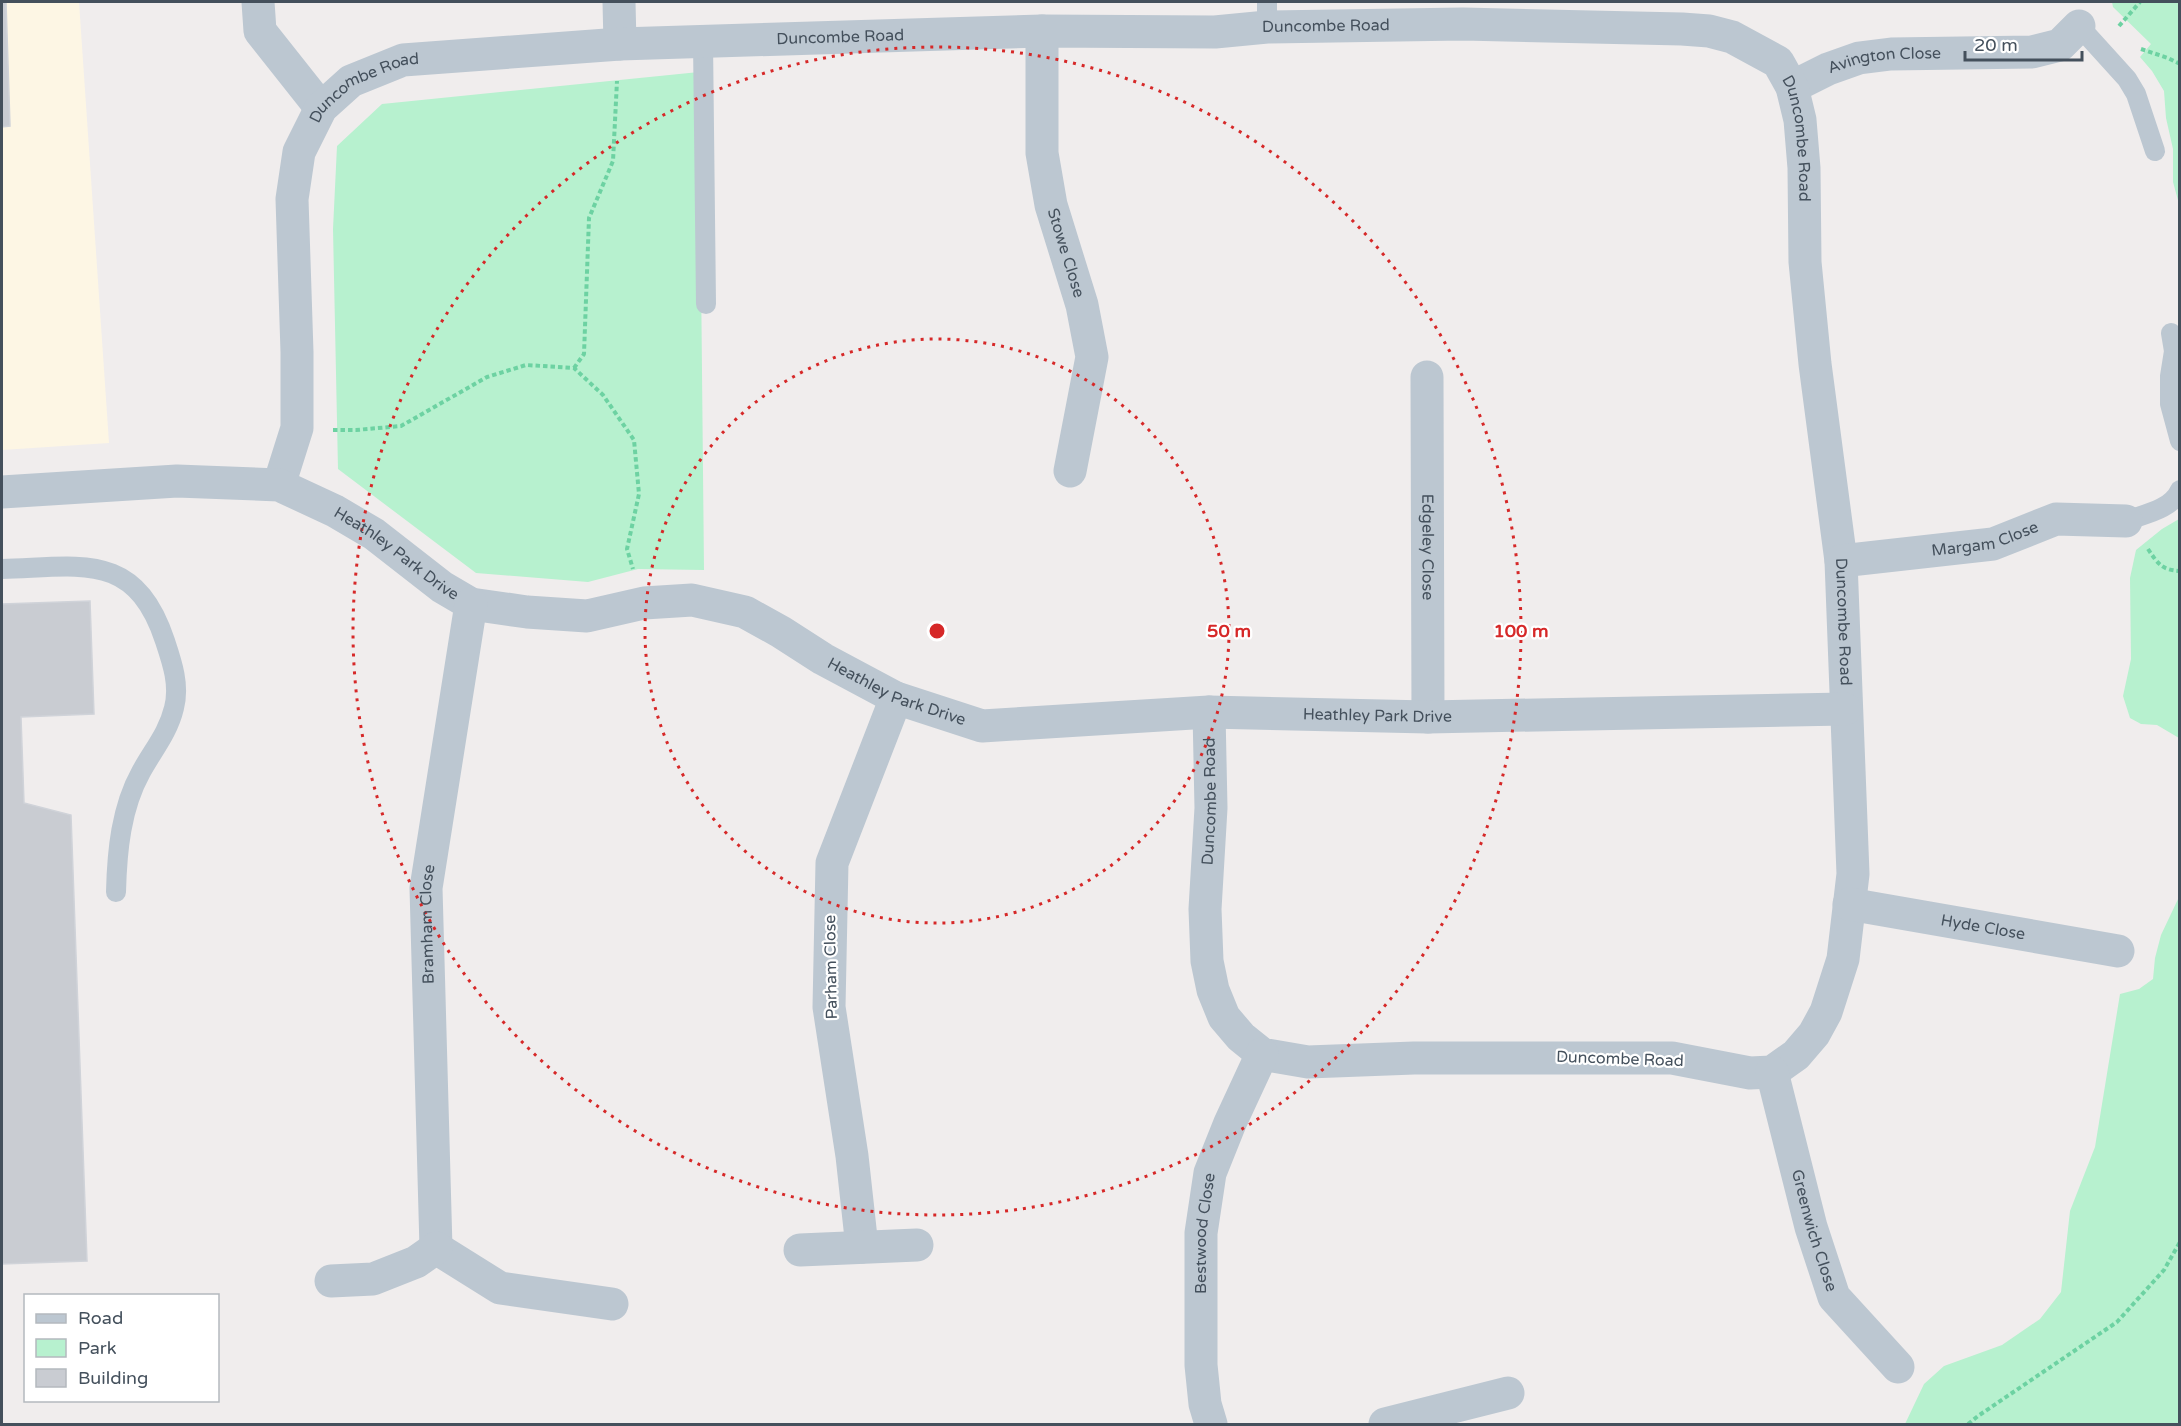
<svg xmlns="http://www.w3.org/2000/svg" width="2181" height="1426" font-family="'Varela Round',sans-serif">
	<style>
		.commercial { fill: #fdf6e4 }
		.green { fill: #b7f1cf }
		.building { fill: #c9ccd2; stroke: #d0d3d9; stroke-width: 1.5 }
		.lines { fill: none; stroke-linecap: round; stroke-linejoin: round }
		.path { stroke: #6dd2a2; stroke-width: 4; stroke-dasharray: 4.5 3; stroke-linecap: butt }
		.service { stroke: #bcc7d1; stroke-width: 20 }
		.minor { stroke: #bcc7d1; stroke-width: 33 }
		.ring { fill: none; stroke: #d62828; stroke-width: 3; stroke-dasharray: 3 6 }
		.labels { text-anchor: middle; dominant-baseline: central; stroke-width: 4.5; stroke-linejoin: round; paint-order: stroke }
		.street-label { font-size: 16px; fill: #44505c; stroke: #fff }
		.centre { fill: #d62828; stroke: #fff; stroke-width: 3 }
		.ring-label { font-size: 18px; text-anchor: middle; font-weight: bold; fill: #d62828; stroke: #fff; stroke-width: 4.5; stroke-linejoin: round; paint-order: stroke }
	</style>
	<rect width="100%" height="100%" fill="#f0eded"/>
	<!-- commercial -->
	<path class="commercial" d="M2,2H79L109,443L2,450Z"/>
	<!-- green -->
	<g class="green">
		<path d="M2112,2H2179V204L2173,182V149L2166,118L2164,91L2152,71L2140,57L2151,44L2113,7Z"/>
		<path d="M699,72L704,570L638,569L588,582L476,573L338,469L333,229L337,146L382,104Z"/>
		<path d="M2179,519V738L2157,725L2141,724L2130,718L2123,696L2131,659L2130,578L2136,550L2162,529Z"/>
		<path d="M2179,897V1424H1905L1924,1384L1944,1366L2002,1345L2040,1319L2061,1292L2070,1211L2095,1147L2120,994L2139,989L2153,979L2155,958L2161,935Z"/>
	</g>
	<!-- building -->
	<g class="building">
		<path d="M2,2H6L10,126L2,127Z"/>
		<path d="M90,601L94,714L21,717L24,803L71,815L87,1261L2,1264V604Z"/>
	</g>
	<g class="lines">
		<!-- path -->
		<g class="path">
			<path d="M2119,26L2140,2"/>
			<path d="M2141,49L2168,58L2180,64"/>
			<path d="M574,368L584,354L589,218L613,161L617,81"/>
			<path d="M333,430H356L401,426L487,377L526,365L574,368L603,395L634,440L639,494L627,549L633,569"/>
			<path d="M2148,549C2158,564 2162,570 2180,571"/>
			<path d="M1968,1424L1978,1416L2117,1322L2164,1270L2180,1242"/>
		</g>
		<!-- service -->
		<g class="service">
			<path d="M1267,2V27"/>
			<path d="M2079,26L2127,79L2136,94L2155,151"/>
			<path d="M703,41L706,304"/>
			<path d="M2171,333L2174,351L2170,376V404L2180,441"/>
			<path d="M2126,521C2144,514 2171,510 2180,490"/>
			<path d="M2,569C80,567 135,550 165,641C172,662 180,685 174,708C168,733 153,750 141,772C121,808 117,851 116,892"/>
		</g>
		<!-- minor -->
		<g class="minor">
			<path d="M258,2L260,31L321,108"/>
			<path d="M619,2L620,44"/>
			<path id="s1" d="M1042,31V153L1051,205L1082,305L1092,357L1070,471"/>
			<path id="s2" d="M1792,87L1828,69L1859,58L1891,54L2032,52L2060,45L2079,26"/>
			<path id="s3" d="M1427,377L1428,717"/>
			<path id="s4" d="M279,485L297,428V352L292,199L299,152L321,108L351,81L403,60L620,44L1042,31L1215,32L1267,27L1463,24L1682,29L1709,31L1732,37L1778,62L1792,87L1800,120L1804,168L1805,262L1815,364L1841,561L1853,874L1843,959L1826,1012L1814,1034L1796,1055L1772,1072L1750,1073L1672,1058H1414L1308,1062L1262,1054L1241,1037L1224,1017L1213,990L1207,961L1205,909L1211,808L1209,712"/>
			<path id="s5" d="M2,492L177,481L279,485L335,511L374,534L442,587L471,604L527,612L587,616L644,603L692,600L745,612L781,632L823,659L896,698L982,726L1209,712L1428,717L1845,709"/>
			<path id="s6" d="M1841,561L1993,544L2056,519L2126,521"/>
			<path id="s7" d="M1849,904L2118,951"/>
			<path id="s8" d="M1772,1072L1811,1227L1834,1297L1898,1367"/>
			<path d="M862,1247L852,1156L829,1007L832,863L896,698"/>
			<path id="s9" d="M436,1248L426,888L471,604"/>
			<path d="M436,1248L500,1288L612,1304"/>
			<path d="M800,1250L917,1245"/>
			<path d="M331,1281L373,1279L416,1262L436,1248"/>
			<path id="s10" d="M1211,1424L1205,1404L1201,1365V1233L1210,1173L1230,1123L1262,1054"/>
			<path d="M1385,1424L1508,1393"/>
		</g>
	</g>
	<!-- distance rings -->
	<g class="ring">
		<circle cx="937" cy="631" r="292"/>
		<circle cx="937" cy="631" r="584"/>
	</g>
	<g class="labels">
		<!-- street labels -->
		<g class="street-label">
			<text stroke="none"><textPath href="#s4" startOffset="1406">Duncombe Road</textPath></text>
			<text stroke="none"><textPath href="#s4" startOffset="920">Duncombe Road</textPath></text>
			<text stroke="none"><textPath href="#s2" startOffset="98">Avington Close</textPath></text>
			<text stroke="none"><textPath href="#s4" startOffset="434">Duncombe Road</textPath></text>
			<text stroke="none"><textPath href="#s4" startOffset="1946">Duncombe Road</textPath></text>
			<text stroke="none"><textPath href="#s1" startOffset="225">Stowe Close</textPath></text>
			<text stroke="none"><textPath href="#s6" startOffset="146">Margam Close</textPath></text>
			<text stroke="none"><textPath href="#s3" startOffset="170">Edgeley Close</textPath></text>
			<text stroke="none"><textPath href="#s5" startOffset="414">Heathley Park Drive</textPath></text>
			<text stroke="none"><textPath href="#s4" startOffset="2432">Duncombe Road</textPath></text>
			<text stroke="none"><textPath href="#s5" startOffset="954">Heathley Park Drive</textPath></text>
			<text stroke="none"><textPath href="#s5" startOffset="1442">Heathley Park Drive</textPath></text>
			<text stroke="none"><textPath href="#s4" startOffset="3692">Duncombe Road</textPath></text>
			<text stroke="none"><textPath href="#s9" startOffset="324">Bramham Close</textPath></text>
			<text stroke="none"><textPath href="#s7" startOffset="136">Hyde Close</textPath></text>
			<text transform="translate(831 967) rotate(-91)">Parham Close</text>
			<text transform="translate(1620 1059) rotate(2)">Duncombe Road</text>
			<text stroke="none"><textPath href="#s8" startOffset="164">Greenwich Close</textPath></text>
			<text stroke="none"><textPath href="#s10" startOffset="192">Bestwood Close</textPath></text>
		</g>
	</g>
	<circle cx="937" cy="631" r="9" class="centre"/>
	<g class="ring-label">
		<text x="1229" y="637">50 m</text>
		<text x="1521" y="637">100 m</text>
	</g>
	<!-- border -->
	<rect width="2181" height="1426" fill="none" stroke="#44505c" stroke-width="6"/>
	<!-- legend -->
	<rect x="24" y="1294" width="195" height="108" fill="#ffffff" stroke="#b4b9be" stroke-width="1.5"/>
	<rect x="36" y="1314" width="30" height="9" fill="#bcc7d1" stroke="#b4b9be" stroke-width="1.5"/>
	<text x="78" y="1324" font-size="18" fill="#44505c">Road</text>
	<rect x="36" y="1339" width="30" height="18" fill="#b7f1cf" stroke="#b4b9be" stroke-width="1.5"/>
	<text x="78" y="1354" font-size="18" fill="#44505c">Park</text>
	<rect x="36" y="1369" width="30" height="18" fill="#c9ccd2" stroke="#b4b9be" stroke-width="1.5"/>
	<text x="78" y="1384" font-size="18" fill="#44505c">Building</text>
	<!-- scale -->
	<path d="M1965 51v9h117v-9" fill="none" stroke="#44505c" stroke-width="3"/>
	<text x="1974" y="51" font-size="18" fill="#44505c" stroke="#ffffff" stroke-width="4.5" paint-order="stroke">20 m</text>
</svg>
